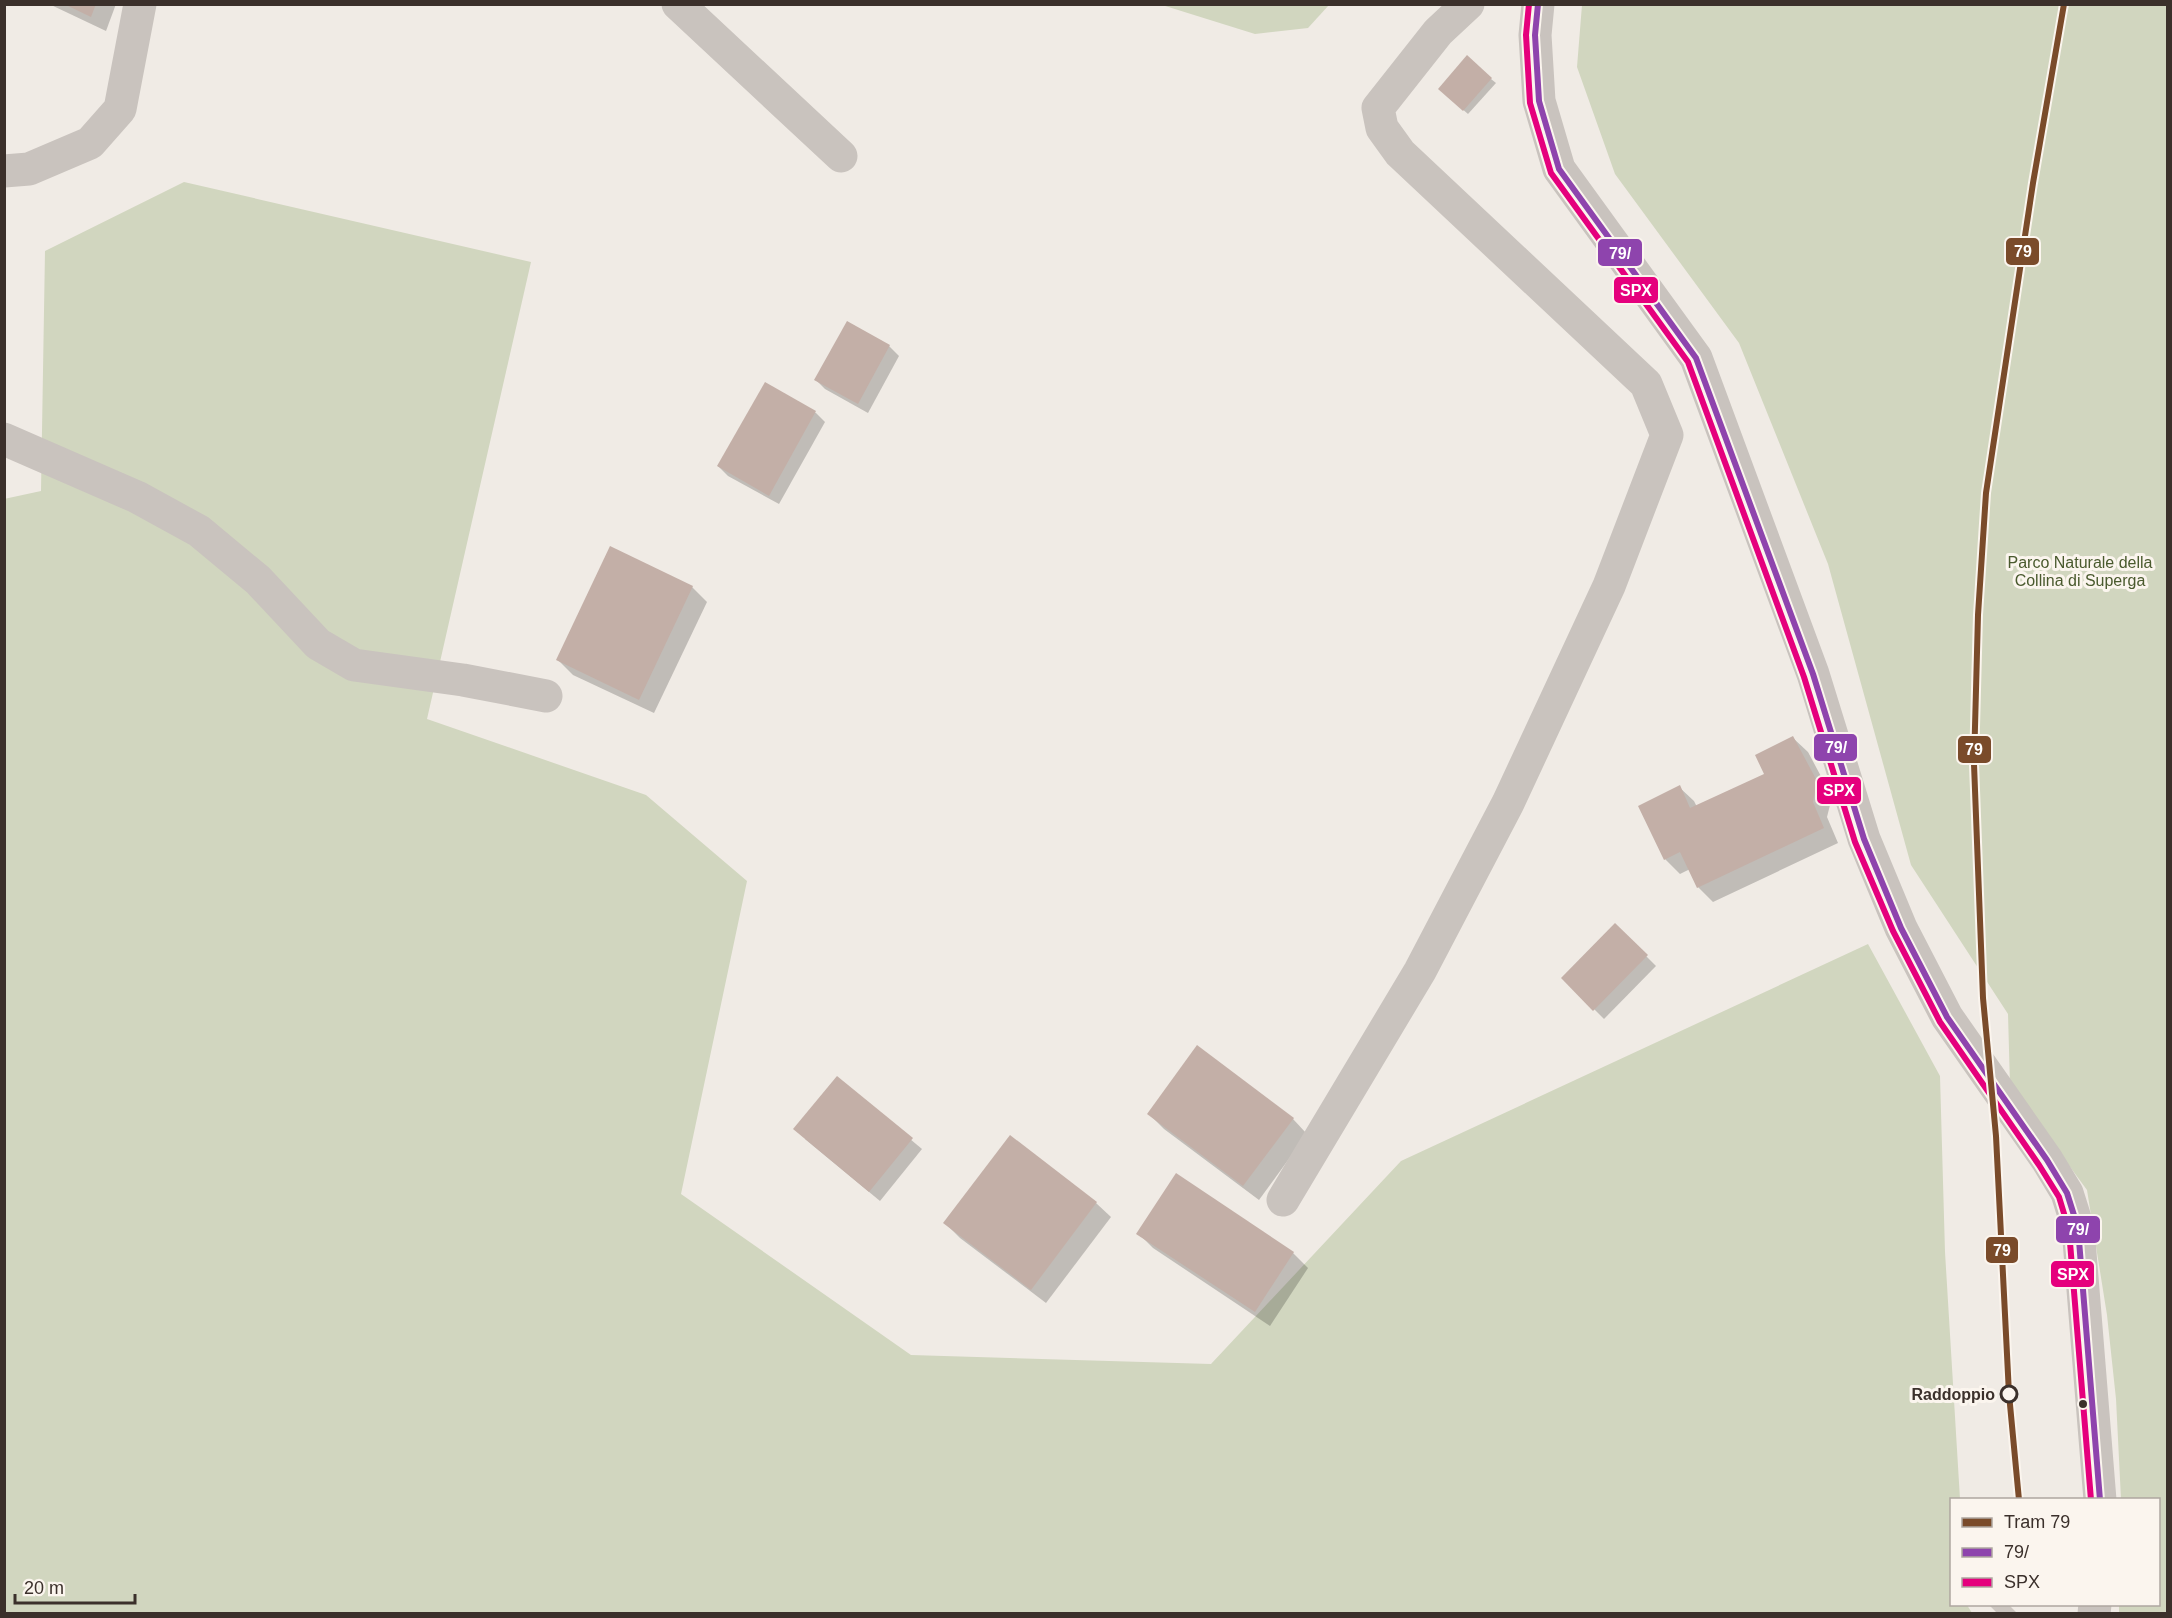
<svg xmlns="http://www.w3.org/2000/svg" width="2172" height="1618" font-family="Helvetica,sans-serif">
	<style>
		.green { fill: #d1d6bf }
		.shadow { fill: #0003 }
		.building { fill: #c3afa7 }
		.lines { fill: none; stroke-linecap: round; stroke-linejoin: round }
		.minor-tunnel { stroke: #ccc6c0; stroke-width: 33; stroke-dasharray: 33 16; stroke-linecap: butt }
		.minor { stroke: #c9c3be; stroke-width: 33 }
		.bus-1-casing { stroke: #fbf5ee; stroke-width: 10 }
		.bus-2-casing { stroke: #fbf5ee; stroke-width: 10 }
		.bus-1 { stroke: #8e44ad; stroke-width: 6 }
		.bus-2 { stroke: #e5007d; stroke-width: 6 }
		.tram-1-casing { stroke: #fbf5ee; stroke-width: 10 }
		.tram-1 { stroke: #7a4b2a; stroke-width: 6 }
		.stop-dot { fill: #fbf5ee; stroke: #3b302b; stroke-width: 3 }
		.bus-dot { fill: #3b302b; stroke: #fbf5ee; stroke-width: 2 }
		.labels { text-anchor: middle; dominant-baseline: central; stroke-width: 6; stroke-linejoin: round; paint-order: stroke }
		.park-label { font-size: 16px; fill: #4a5a2e; stroke: #fbf5ee }
		.stop-label { font-size: 16px; font-weight: bold; fill: #3b302b; stroke: #fbf5ee; text-anchor: end }
		.line-badge { stroke: #fbf5ee; stroke-width: 2 }
		.badge-label { font-size: 16px; text-anchor: middle; font-weight: bold; fill: #fff }
	</style>
	<rect width="100%" height="100%" fill="#f0ebe5"/>
	<!-- green -->
	<g class="green">
		<path d="M1162,5H1329L1308,28L1255,34Z"/>
		<path d="M1582,5H2167V1613H2119V1605L2158,1604V1500L2121,1499L2116,1399L2107,1315L2087,1190L2010,1085L2008,1014L1911,865L1828,564L1739,343L1615,174L1577,67Z"/>
		<path d="M184,182L531,262L427,719L646,795L747,881L681,1194L911,1355L1211,1364L1401,1161L1868,944L1940,1076L1945,1252L1960,1499L1952,1500V1604L1967,1605L1972,1613H5L4,499L41,491L45,251Z"/>
	</g>
	<!-- shadow -->
	<g class="shadow">
		<path d="M49,4H116L106,31Z"/>
		<path d="M1491,79L1496,83L1468,114L1444,93Z"/>
		<path d="M848,323L889,346L899,356L868,413L825,389L816,380Z"/>
		<path d="M765,384L816,413L825,422L779,504L728,476L718,466Z"/>
		<path d="M692,587L707,602L654,713L573,675L558,660Z"/>
		<path d="M1793,738L1808,752L1832,797L1827,817L1838,843L1713,902L1698,887L1690,869L1680,874L1665,859L1679,787L1694,801L1697,807L1766,775Z"/>
		<path d="M1615,925L1656,966L1604,1019L1563,978Z"/>
		<path d="M837,1078L922,1149L880,1201L805,1139Z"/>
		<path d="M1149,1114L1293,1119L1307,1134L1259,1200L1164,1129Z"/>
		<path d="M1096,1203L1111,1217L1046,1303L960,1238L945,1223Z"/>
		<path d="M1138,1233L1293,1253L1308,1268L1270,1326L1153,1248Z"/>
	</g>
	<!-- building -->
	<g class="building">
		<path d="M64,4H96L91,17Z"/>
		<path d="M1467,55L1492,78L1463,111L1438,89Z"/>
		<path d="M847,321L890,345L858,404L814,380Z"/>
		<path d="M765,382L816,411L769,496L717,466Z"/>
		<path d="M610,546L693,586L639,700L556,660Z"/>
		<path d="M1793,736L1817,781L1813,802L1824,828L1697,888L1680,852L1664,860L1638,806L1680,785L1690,808L1764,774L1755,755Z"/>
		<path d="M1615,923L1648,955L1593,1011L1561,978Z"/>
		<path d="M1197,1045L1294,1118L1243,1186L1147,1114Z"/>
		<path d="M837,1076L913,1138L869,1192L793,1129Z"/>
		<path d="M1010,1135L1097,1202L1031,1290L943,1223Z"/>
		<path d="M1176,1173L1294,1252L1255,1312L1136,1234Z"/>
	</g>
	<g class="lines">
		<!-- minor-tunnel -->
		<path class="minor-tunnel" d="M1998,1614L2008,1604"/>
		<!-- minor -->
		<g class="minor">
			<path d="M678,4L841,156"/>
			<path d="M1538,4L1535,35L1539,101L1559,169L1696,358L1813,674L1864,839L1901,928L1947,1017L2047,1160L2067,1193L2078,1228L2100,1500"/>
			<path d="M4,171L29,169L90,143L120,109L140,4"/>
			<path d="M4,439L137,497L199,531L258,580L318,644L354,665L463,680L546,696"/>
			<path d="M1283,1200L1420,971L1508,803L1609,586L1667,435L1646,384L1400,153L1382,128L1378,108L1438,32L1468,4"/>
			<path d="M2094,1614L2095,1604"/>
		</g>
		<!-- bus-1 casing -->
		<g class="bus-1-casing">
			<path id="bus-1" d="M1538,4L1535,35L1539,101L1559,169L1696,358L1813,674L1864,839L1901,928L1947,1017L2047,1160L2067,1193L2078,1228L2100,1500"/>
		</g>
		<!-- bus-2 casing -->
		<g class="bus-2-casing">
			<path id="bus-2" d="M1529,4L1526,35L1530,103L1551,173L1688,362L1804,677L1855,842L1893,931L1940,1022L2039,1165L2059,1197L2069,1230L2091,1500"/>
		</g>
		<!-- bus-1 -->
		<use href="#bus-1" class="bus-1"/>
		<!-- bus-2 -->
		<use href="#bus-2" class="bus-2"/>
		<!-- tram-1 casing -->
		<g class="tram-1-casing">
			<path id="tram-1" d="M2019,1500L2009,1394L1996,1136L1983,998L1974,764L1978,615L1986,493L2033,183L2064,4"/>
		</g>
		<!-- tram-1 -->
		<use href="#tram-1" class="tram-1"/>
	</g>
	<!-- markers -->
	<circle class="stop-dot" cx="2009" cy="1394" r="8"/>
	<circle class="bus-dot" cx="2083" cy="1404" r="5"/>
	<g class="labels">
		<!-- park labels -->
		<g class="park-label">
			<text x="2080" y="562">Parco Naturale della<tspan x="2080" dy="18">Collina di Superga</tspan></text>
		</g>
		<!-- stop labels -->
		<g class="stop-label">
			<text x="1995" y="1394">Raddoppio</text>
		</g>
	</g>
	<g class="line-badge">
		<rect x="2005" y="237" width="35" height="29" rx="6" fill="#7a4b2a"/>
		<rect x="1597" y="238" width="46" height="29" rx="6" fill="#8e44ad"/>
		<rect x="1613" y="276" width="46" height="28" rx="6" fill="#e5007d"/>
		<rect x="1813" y="733" width="45" height="29" rx="6" fill="#8e44ad"/>
		<rect x="1957" y="735" width="35" height="29" rx="6" fill="#7a4b2a"/>
		<rect x="1816" y="776" width="46" height="29" rx="6" fill="#e5007d"/>
		<rect x="2055" y="1215" width="46" height="29" rx="6" fill="#8e44ad"/>
		<rect x="1985" y="1236" width="34" height="28" rx="6" fill="#7a4b2a"/>
		<rect x="2050" y="1260" width="45" height="28" rx="6" fill="#e5007d"/>
	</g>
	<g class="badge-label">
		<text x="2023" y="257">79</text>
		<text x="1620" y="259">79/</text>
		<text x="1636" y="296">SPX</text>
		<text x="1836" y="753">79/</text>
		<text x="1974" y="755">79</text>
		<text x="1839" y="796">SPX</text>
		<text x="2078" y="1235">79/</text>
		<text x="2002" y="1256">79</text>
		<text x="2073" y="1280">SPX</text>
	</g>
	<!-- border -->
	<rect width="2172" height="1618" fill="none" stroke="#3b302b" stroke-width="12"/>
	<!-- legend -->
	<rect x="1950" y="1498" width="210" height="108" fill="#fbf5ee" stroke="#aea6a0" stroke-width="1.5"/>
	<rect x="1962" y="1518" width="30" height="9" fill="#7a4b2a" stroke="#aea6a0" stroke-width="1.5"/>
	<text x="2004" y="1528" font-size="18" fill="#3b302b">Tram 79</text>
	<rect x="1962" y="1548" width="30" height="9" fill="#8e44ad" stroke="#aea6a0" stroke-width="1.5"/>
	<text x="2004" y="1558" font-size="18" fill="#3b302b">79/</text>
	<rect x="1962" y="1578" width="30" height="9" fill="#e5007d" stroke="#aea6a0" stroke-width="1.5"/>
	<text x="2004" y="1588" font-size="18" fill="#3b302b">SPX</text>
	<!-- scale -->
	<path d="M15 1594v9h120v-9" fill="none" stroke="#3b302b" stroke-width="3"/>
	<text x="24" y="1594" font-size="18" fill="#3b302b" stroke="#fbf5ee" stroke-width="4.5" paint-order="stroke">20 m</text>
</svg>
